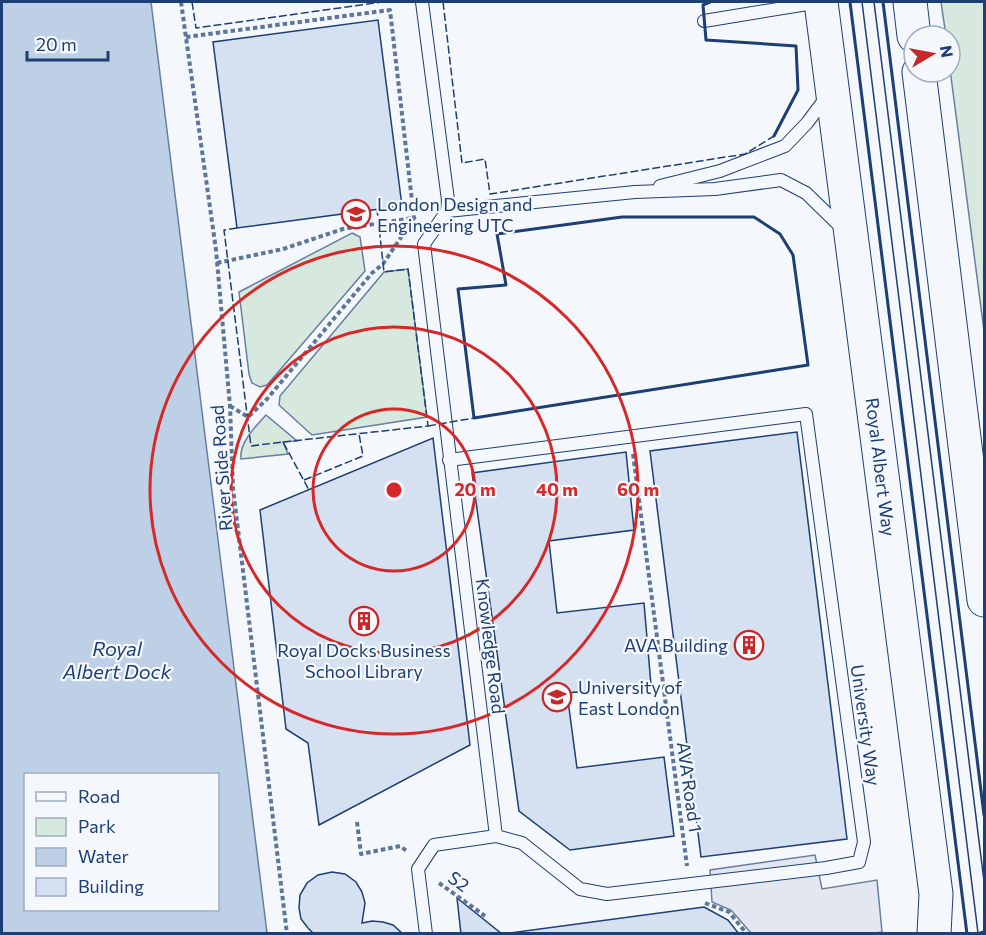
<svg xmlns="http://www.w3.org/2000/svg" width="986" height="935" font-family="Commissioner,sans-serif">
	<style>
		.green { fill: #d7e8df; stroke: #687fa3; stroke-width: 1.5 }
		.parking { fill: #e3e8f0; stroke: #687fa3; stroke-width: 1.5 }
		.water { fill: #bed0e5; stroke: #687fa3; stroke-width: 1.5; fill-rule: evenodd }
		.building { fill: #d5e0f0; stroke: #1d3f73; stroke-width: 1.5 }
		.lines { fill: none; stroke-linecap: round; stroke-linejoin: round }
		.lane-casing { stroke: #1d3f73; stroke-width: 14 }
		.primary-casing { stroke: #1d3f73; stroke-width: 35 }
		.path { stroke: #5e769c; stroke-width: 4; stroke-dasharray: 4.5 3; stroke-linecap: butt }
		.lane { stroke: #f4f7fb; stroke-width: 12 }
		.primary { stroke: #f4f7fb; stroke-width: 33 }
		.tram { stroke: #1d3f73; stroke-width: 1.5 }
		.fence { stroke: #1d3f73; stroke-width: 1.5; stroke-dasharray: 8 3; stroke-linecap: butt }
		.wall { stroke: #1d3f73; stroke-width: 3 }
		.ring { fill: none; stroke: #d62828; stroke-width: 3 }
		.labels { text-anchor: middle; dominant-baseline: central; stroke-width: 4.5; stroke-linejoin: round; paint-order: stroke }
		.poi-label { font-size: 18px; fill: #1d3f73; stroke: #f4f7fb; text-anchor: start }
		.street-label { font-size: 18px; fill: #1d3f73; stroke: #f4f7fb }
		.water-label { font-size: 20px; font-style: italic; fill: #1d3f73; stroke: #f4f7fb }
		.centre { fill: #d62828; stroke: #f4f7fb; stroke-width: 3 }
		.ring-label { font-size: 18px; text-anchor: middle; font-weight: bold; fill: #d62828; stroke: #f4f7fb; stroke-width: 4.5; stroke-linejoin: round; paint-order: stroke }
	</style>
	<rect width="100%" height="100%" fill="#f4f7fb"/>
	<!-- green -->
	<g class="green">
		<path d="M941,2H984V331L950,69V36H946Z"/>
		<path d="M352,233L360,237L365,271L267,385L260,387L252,383L249,374L239,292Z"/>
		<path d="M408,269L427,417L312,435L279,405L280,396L384,272Z"/>
		<path d="M266,415L297,441L283,442L288,454L241,459C239,443 255,427 266,415Z"/>
	</g>
	<!-- parking -->
	<path class="parking" d="M815,855L822,889L877,880L882,932L868,934L751,933L731,910L712,902L710,870Z"/>
	<!-- water -->
	<path class="water" d="M2,2H151L267,933H2ZM26,774H218V910H26Z"/>
	<!-- building -->
	<g class="building">
		<path d="M378,20L402,206L237,228L213,42Z"/>
		<path d="M797,432L847,839L701,857L650,451Z"/>
		<path d="M433,438L470,745L319,825L308,743L286,729L260,510Z"/>
		<path d="M626,452L634,530L549,541L557,613L644,603L651,685L567,693L577,768L664,757L674,836L570,850L519,811L472,473Z"/>
		<path d="M332,872L345,874L356,882L362,892L365,903L362,923L372,921L383,922L393,925L403,934H314L308,928L301,919L299,908L300,895L307,883L318,875Z"/>
		<path d="M457,898L502,934H461Z"/>
		<path d="M704,907L728,920L739,934H502Z"/>
	</g>
	<g class="lines">
		<!-- lane casing -->
		<g class="lane-casing">
			<g id="lane">
				<path d="M422,2L448,200L447,211L424,244L496,836"/>
				<path d="M704,21L820,2"/>
				<path d="M660,186L720,171L785,146L807,123L828,95"/>
				<path d="M447,211L635,192L715,189L781,180L806,193L844,230"/>
				<path d="M426,934L418,869L434,845L496,836L522,843L580,889L607,894L826,868L859,862L864,842L806,414L449,460"/>
			</g>
		</g>
		<!-- primary casing -->
		<g class="primary-casing">
			<g id="primary">
				<path d="M821,2L936,894L934,934"/>
				<path d="M910,2L914,36"/>
				<path d="M919,72L984,600"/>
			</g>
		</g>
		<!-- path -->
		<g class="path">
			<path d="M181,2L216,250L230,406L233,488L287,934"/>
			<path d="M186,37L390,10L414,218L417,222"/>
			<path d="M217,263L283,249L343,229L413,218"/>
			<path d="M230,406L248,417L267,399L372,273L383,264L414,218"/>
			<path d="M633,454L687,866"/>
			<path d="M357,822L361,854L400,846L408,852"/>
			<path d="M439,883L485,916"/>
			<path d="M705,903L729,912L747,934"/>
		</g>
		<!-- lane -->
		<use href="#lane" class="lane"/>
		<!-- primary -->
		<use href="#primary" class="primary"/>
		<!-- tram -->
		<g class="tram">
			<path d="M862,2L978,933"/>
			<path d="M874,2L984,881"/>
		</g>
		<!-- fence -->
		<g class="fence">
			<path d="M192,2L196,28L382,2"/>
			<path d="M443,2L462,163L485,159L490,194L745,154L774,136"/>
			<path d="M237,228L224,230L251,446L283,442L309,490"/>
			<path d="M428,426L474,418"/>
			<path d="M283,442L428,426L408,269L384,272L377,209"/>
			<path d="M304,480L363,456L359,434"/>
		</g>
		<!-- wall -->
		<g class="wall">
			<path d="M710,2L703,5L706,40L796,46L798,90L774,136"/>
			<path d="M850,2L967,934"/>
			<path d="M883,2L984,815"/>
			<path d="M622,217H754L780,234L793,255L808,365L474,418L458,289L506,285L497,234Z"/>
			<path d="M977,934L984,932"/>
		</g>
	</g>
	<!-- distance rings -->
	<g class="ring">
		<circle cx="394" cy="490" r="81"/>
		<circle cx="394" cy="490" r="163"/>
		<circle cx="394" cy="490" r="244"/>
	</g>
	<!-- icons -->
	<defs>
		<g id="school-ring" transform="scale(1.5)"><circle r="9.5" fill="#f4f7fb" stroke="#c62828" stroke-width="1.5"/><path d="M0-5L7-2L0 1L-7-2ZM-4 1L0 2.5L4 1V4Q0 6-4 4Z" fill="#c62828"/></g>
		<g id="building-ring" transform="scale(1.5)"><circle r="9.5" fill="#f4f7fb" stroke="#c62828" stroke-width="1.5"/><path d="M-4-6H4V6H1V3H-1V6H-4ZM-2.5-4.3h1.7v1.8h-1.7ZM.8-4.3h1.7v1.8H.8ZM-2.5-1h1.7V.8h-1.7ZM.8-1h1.7V.8H.8Z" fill="#c62828"/></g>
		<g id="university-ring" transform="scale(1.5)"><circle r="9.5" fill="#f4f7fb" stroke="#c62828" stroke-width="1.5"/><path d="M0-5L7-2L0 1L-7-2ZM-4 1L0 2.5L4 1V4Q0 6-4 4Z" fill="#c62828"/></g>
	</defs>
	<g fill-rule="evenodd">
		<use href="#school-ring" x="356" y="214"/>
		<use href="#building-ring" x="364" y="621"/>
		<use href="#building-ring" x="749" y="645"/>
		<use href="#university-ring" x="557" y="697"/>
	</g>
	<g class="labels">
		<!-- poi labels -->
		<g class="poi-label">
			<text x="377" y="204">London Design and<tspan x="377" dy="21">Engineering UTC</tspan></text>
			<text x="728" y="645" text-anchor="end">AVA Building</text>
			<text x="364" y="650" text-anchor="middle">Royal Docks Business<tspan x="364" dy="21">School Library</tspan></text>
			<text x="578" y="687">University of<tspan x="578" dy="21">East London</tspan></text>
		</g>
		<!-- street labels -->
		<g class="street-label">
			<text transform="translate(881 467) rotate(83)">Royal Albert Way</text>
			<text transform="translate(221 468) rotate(-94)">River Side Road</text>
			<text transform="translate(491 646) rotate(83)">Knowledge Road</text>
			<text transform="translate(866 725) rotate(82)">University Way</text>
			<text transform="translate(690 787) rotate(82)">AVA Road 1</text>
			<text transform="translate(459 881) rotate(35)">S2</text>
		</g>
		<!-- water labels -->
		<g class="water-label">
			<text x="117" y="648">Royal<tspan x="117" dy="23">Albert Dock</tspan></text>
		</g>
	</g>
	<circle cx="394" cy="490" r="9" class="centre"/>
	<g class="ring-label">
		<text x="475" y="496">20 m</text>
		<text x="557" y="496">40 m</text>
		<text x="638" y="496">60 m</text>
	</g>
	<!-- border -->
	<rect width="986" height="935" fill="none" stroke="#1d3f73" stroke-width="6"/>
	<!-- legend -->
	<rect x="24" y="773" width="195" height="138" fill="#f4f7fb" stroke="#9eadc5" stroke-width="1.5"/>
	<rect x="36" y="792" width="30" height="9" fill="#f4f7fb" stroke="#9eadc5" stroke-width="1.5"/>
	<text x="78" y="803" font-size="18" fill="#1d3f73">Road</text>
	<rect x="36" y="818" width="30" height="18" fill="#d7e8df" stroke="#9eadc5" stroke-width="1.5"/>
	<text x="78" y="833" font-size="18" fill="#1d3f73">Park</text>
	<rect x="36" y="848" width="30" height="18" fill="#bed0e5" stroke="#9eadc5" stroke-width="1.5"/>
	<text x="78" y="863" font-size="18" fill="#1d3f73">Water</text>
	<rect x="36" y="878" width="30" height="18" fill="#d5e0f0" stroke="#9eadc5" stroke-width="1.5"/>
	<text x="78" y="893" font-size="18" fill="#1d3f73">Building</text>
	<!-- north arrow -->
	<g transform="translate(932 54) rotate(80)"><circle r="28" fill="#f4f7fb" stroke="#9eadc5" stroke-width="1.5"/>
	<path d="M0-4.5L10 22L0 15L-10 22Z" fill="#c62828"/>
	<text y="-9" font-size="16" font-weight="bold" text-anchor="middle" fill="#1d3f73">N</text>
	</g>
	<!-- scale -->
	<path d="M27 51v9h81v-9" fill="none" stroke="#1d3f73" stroke-width="3"/>
	<text x="36" y="51" font-size="18" fill="#1d3f73" stroke="#f4f7fb" stroke-width="4.5" paint-order="stroke">20 m</text>
</svg>
